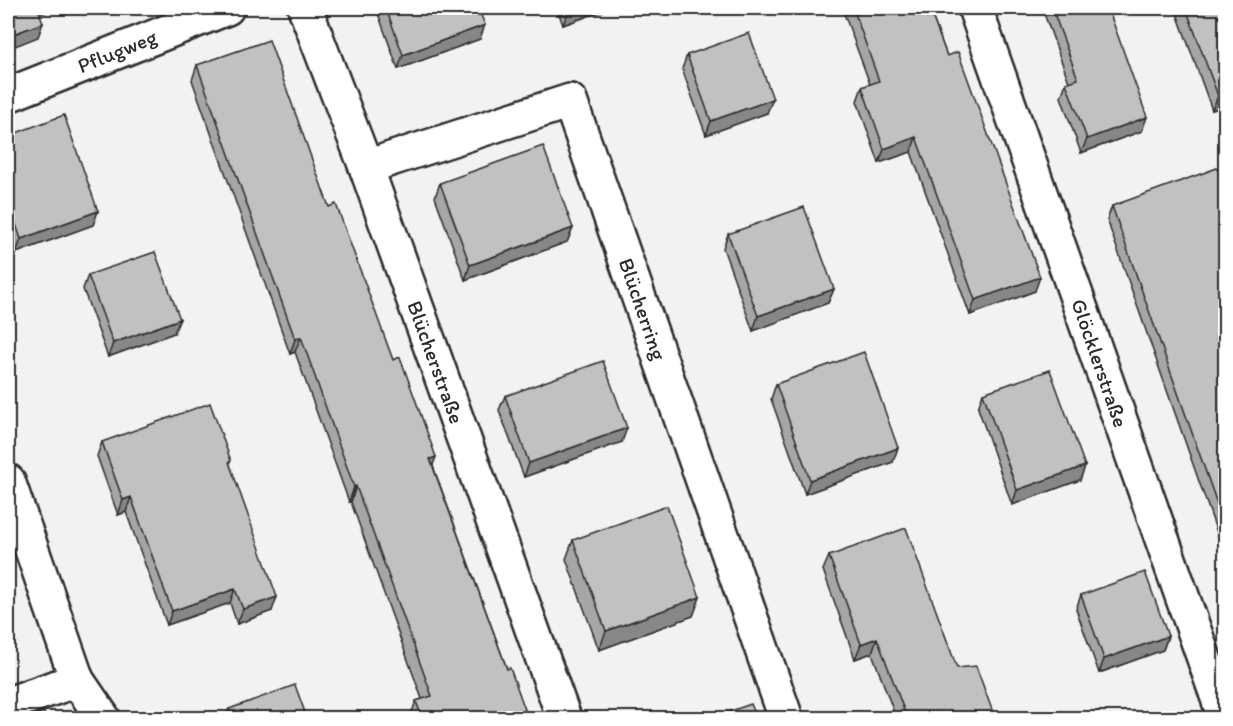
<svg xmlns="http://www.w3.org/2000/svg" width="1233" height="726" font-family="Itim,sans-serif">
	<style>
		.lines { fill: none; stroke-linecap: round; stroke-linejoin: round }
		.minor-casing { stroke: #2b2b2b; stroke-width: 38 }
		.minor { stroke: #fff; stroke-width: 33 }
		.wall { fill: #a6a6a6; stroke: #2b2b2b; stroke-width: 1.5 }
		.shaded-wall { fill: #878787; stroke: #2b2b2b; stroke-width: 1.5 }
		.building { fill: #c1c1c1; stroke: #2b2b2b; stroke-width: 1.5 }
		.labels { text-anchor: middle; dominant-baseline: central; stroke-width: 6; stroke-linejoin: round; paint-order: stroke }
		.street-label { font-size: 21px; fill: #2b2b2b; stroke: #fff }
	</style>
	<rect width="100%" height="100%" fill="#f2f2f2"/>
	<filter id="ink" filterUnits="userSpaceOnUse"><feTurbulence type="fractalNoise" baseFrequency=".0167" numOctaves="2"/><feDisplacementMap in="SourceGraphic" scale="12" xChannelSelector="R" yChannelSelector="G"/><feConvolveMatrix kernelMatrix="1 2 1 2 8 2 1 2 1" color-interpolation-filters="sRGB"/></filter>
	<g filter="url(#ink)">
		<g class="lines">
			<!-- minor casing -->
			<g class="minor-casing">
				<g id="minor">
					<path d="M305,8L366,167L564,718"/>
					<path d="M975,8L1225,718"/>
					<path d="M8,95L227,8"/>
					<path d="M366,167L570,101L786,718"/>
					<path d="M8,481L77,680L103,718"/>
					<path d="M8,704L77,680"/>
				</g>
			</g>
			<!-- minor -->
			<use href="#minor" class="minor"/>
		</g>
		<!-- wall -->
		<g class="wall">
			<path d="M376,8H478L480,39L398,69Z"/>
			<path d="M557,8H611L563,25Z"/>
			<path d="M842,8H929L1035,291L970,315L911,152L879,163L857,101L862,87L870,84Z"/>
			<path d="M1042,8H1122L1109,12L1142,131L1081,153L1061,97L1066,83L1069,82Z"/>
			<path d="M1175,8H1226V106L1212,110Z"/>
			<path d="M687,55L767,113L706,135L682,69Z"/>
			<path d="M197,65L329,207L393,360L433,466L507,669L528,718H411L410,717L416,701L422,699L351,502H349L295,352L290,354L192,80Z"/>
			<path d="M8,136L98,211L93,225L16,253L8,230Z"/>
			<path d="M440,183L573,228L567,242L465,280L435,197Z"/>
			<path d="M1112,206L1223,248L1226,255V558L1107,220Z"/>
			<path d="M728,234L834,289L828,303L753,331L723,248Z"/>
			<path d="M88,275L174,333L108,357L83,289Z"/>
			<path d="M776,384L893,462L805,494L771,399Z"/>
			<path d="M983,393L1085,466L1080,480L1012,505L978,408Z"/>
			<path d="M505,396L622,442L524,477L499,410Z"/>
			<path d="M102,442L230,465L272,611L237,624L230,603L167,625L126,512L118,515L97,456Z"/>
			<path d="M573,540L700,597L693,616L599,650L566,559Z"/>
			<path d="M829,556L957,668L995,718H896L872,653L855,659L823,570Z"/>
			<path d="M1081,595L1168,636L1163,650L1099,673L1076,609Z"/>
			<path d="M229,709L307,718H225Z"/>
		</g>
		<!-- shaded-wall -->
		<g class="shaded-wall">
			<path d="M34,8H58L31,17Z"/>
			<path d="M577,8H611L563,25L569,10Z"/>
			<path d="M1103,8H1122L1100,15Z"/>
			<path d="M43,23L38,37L8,49V36Z"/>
			<path d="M485,25L480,39L398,69L403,55Z"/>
			<path d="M1226,93V106L1212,110L1218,96Z"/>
			<path d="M773,99L767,113L706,135L711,121Z"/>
			<path d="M1147,117L1142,131L1081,153L1087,139Z"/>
			<path d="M916,137L911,152L879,163L884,149Z"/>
			<path d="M98,211L93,225L16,253L21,239Z"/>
			<path d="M573,228L567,242L465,280L470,265Z"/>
			<path d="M1226,235V247L1214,251L1219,237Z"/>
			<path d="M1040,277L1035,291L970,315L975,300Z"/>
			<path d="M834,289L828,303L753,331L758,316Z"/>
			<path d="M180,319L174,333L108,357L113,343Z"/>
			<path d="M301,337L295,352L290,354L295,339Z"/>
			<path d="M627,428L622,442L524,477L529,463Z"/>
			<path d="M898,448L893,462L805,494L810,480Z"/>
			<path d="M436,457L430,473V459Z"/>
			<path d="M1085,466L1080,480L1012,505L1017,490Z"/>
			<path d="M356,486L351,502H349L354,487Z"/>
			<path d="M131,497L126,512L118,515L123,500Z"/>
			<path d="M235,589L230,603L167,625L172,611Z"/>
			<path d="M277,597L272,611L237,624L243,609Z"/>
			<path d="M700,597L693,616L599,650L606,631Z"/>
			<path d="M1168,636L1163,650L1099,673L1104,659Z"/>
			<path d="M877,638L872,653L855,659L861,644Z"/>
		</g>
		<!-- building -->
		<g class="building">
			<path d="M8,8H38L43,23L8,36Z"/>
			<path d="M386,8H478L485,25L403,55Z"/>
			<path d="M567,8H577L569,10Z"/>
			<path d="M853,8H929L947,56L958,52L1040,277L975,300L916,137L884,149L862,87L879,81Z"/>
			<path d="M1052,8H1108L1147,117L1087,139L1066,83L1078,79Z"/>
			<path d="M1186,8H1226V93L1218,96Z"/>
			<path d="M749,33L773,99L711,121L687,55Z"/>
			<path d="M269,40L329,207L336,204L393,360L400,357L436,457L430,459L507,669L510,668L528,718H422L416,701L432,696L356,486L354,487L301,337L295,339L197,65Z"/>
			<path d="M64,115L98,211L21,239L8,201V136Z"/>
			<path d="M543,146L573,228L470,265L440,183Z"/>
			<path d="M1217,168L1226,191V235L1219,237L1226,255V529L1112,206Z"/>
			<path d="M804,207L834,289L758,316L728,234Z"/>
			<path d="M155,252L180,319L113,343L88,275Z"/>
			<path d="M864,352L898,448L810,480L776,384Z"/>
			<path d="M603,361L627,428L529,463L505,396Z"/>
			<path d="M1050,370L1085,466L1017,490L983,393Z"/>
			<path d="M210,403L231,461L229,462L277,597L243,609L235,589L172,611L131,497L123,500L102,442Z"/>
			<path d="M667,506L700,597L606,631L573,540Z"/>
			<path d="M906,528L957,668L976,666L995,718H907L877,638L861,644L829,556Z"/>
			<path d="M1145,572L1168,636L1104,659L1081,595Z"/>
			<path d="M295,685L307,718H232L229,709Z"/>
			<path d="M751,704L757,718H711Z"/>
			<path d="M44,712L46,718H27Z"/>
			<path d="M1193,713L1195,718H1178Z"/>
		</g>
	</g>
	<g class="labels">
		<!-- street labels -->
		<g class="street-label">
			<text transform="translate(117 51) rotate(-22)">Pflugweg</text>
			<text transform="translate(643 309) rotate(71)">Blücherring</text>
			<text transform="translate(436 362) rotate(70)">Blücherstraße</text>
			<text transform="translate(1100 363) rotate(71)">Glöcklerstraße</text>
		</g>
	</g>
	<!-- margin -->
	<rect width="1233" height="726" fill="none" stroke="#fff" stroke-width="30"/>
	<rect x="15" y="15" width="1203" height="696" fill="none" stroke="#2b2b2b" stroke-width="2" filter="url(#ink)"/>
</svg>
